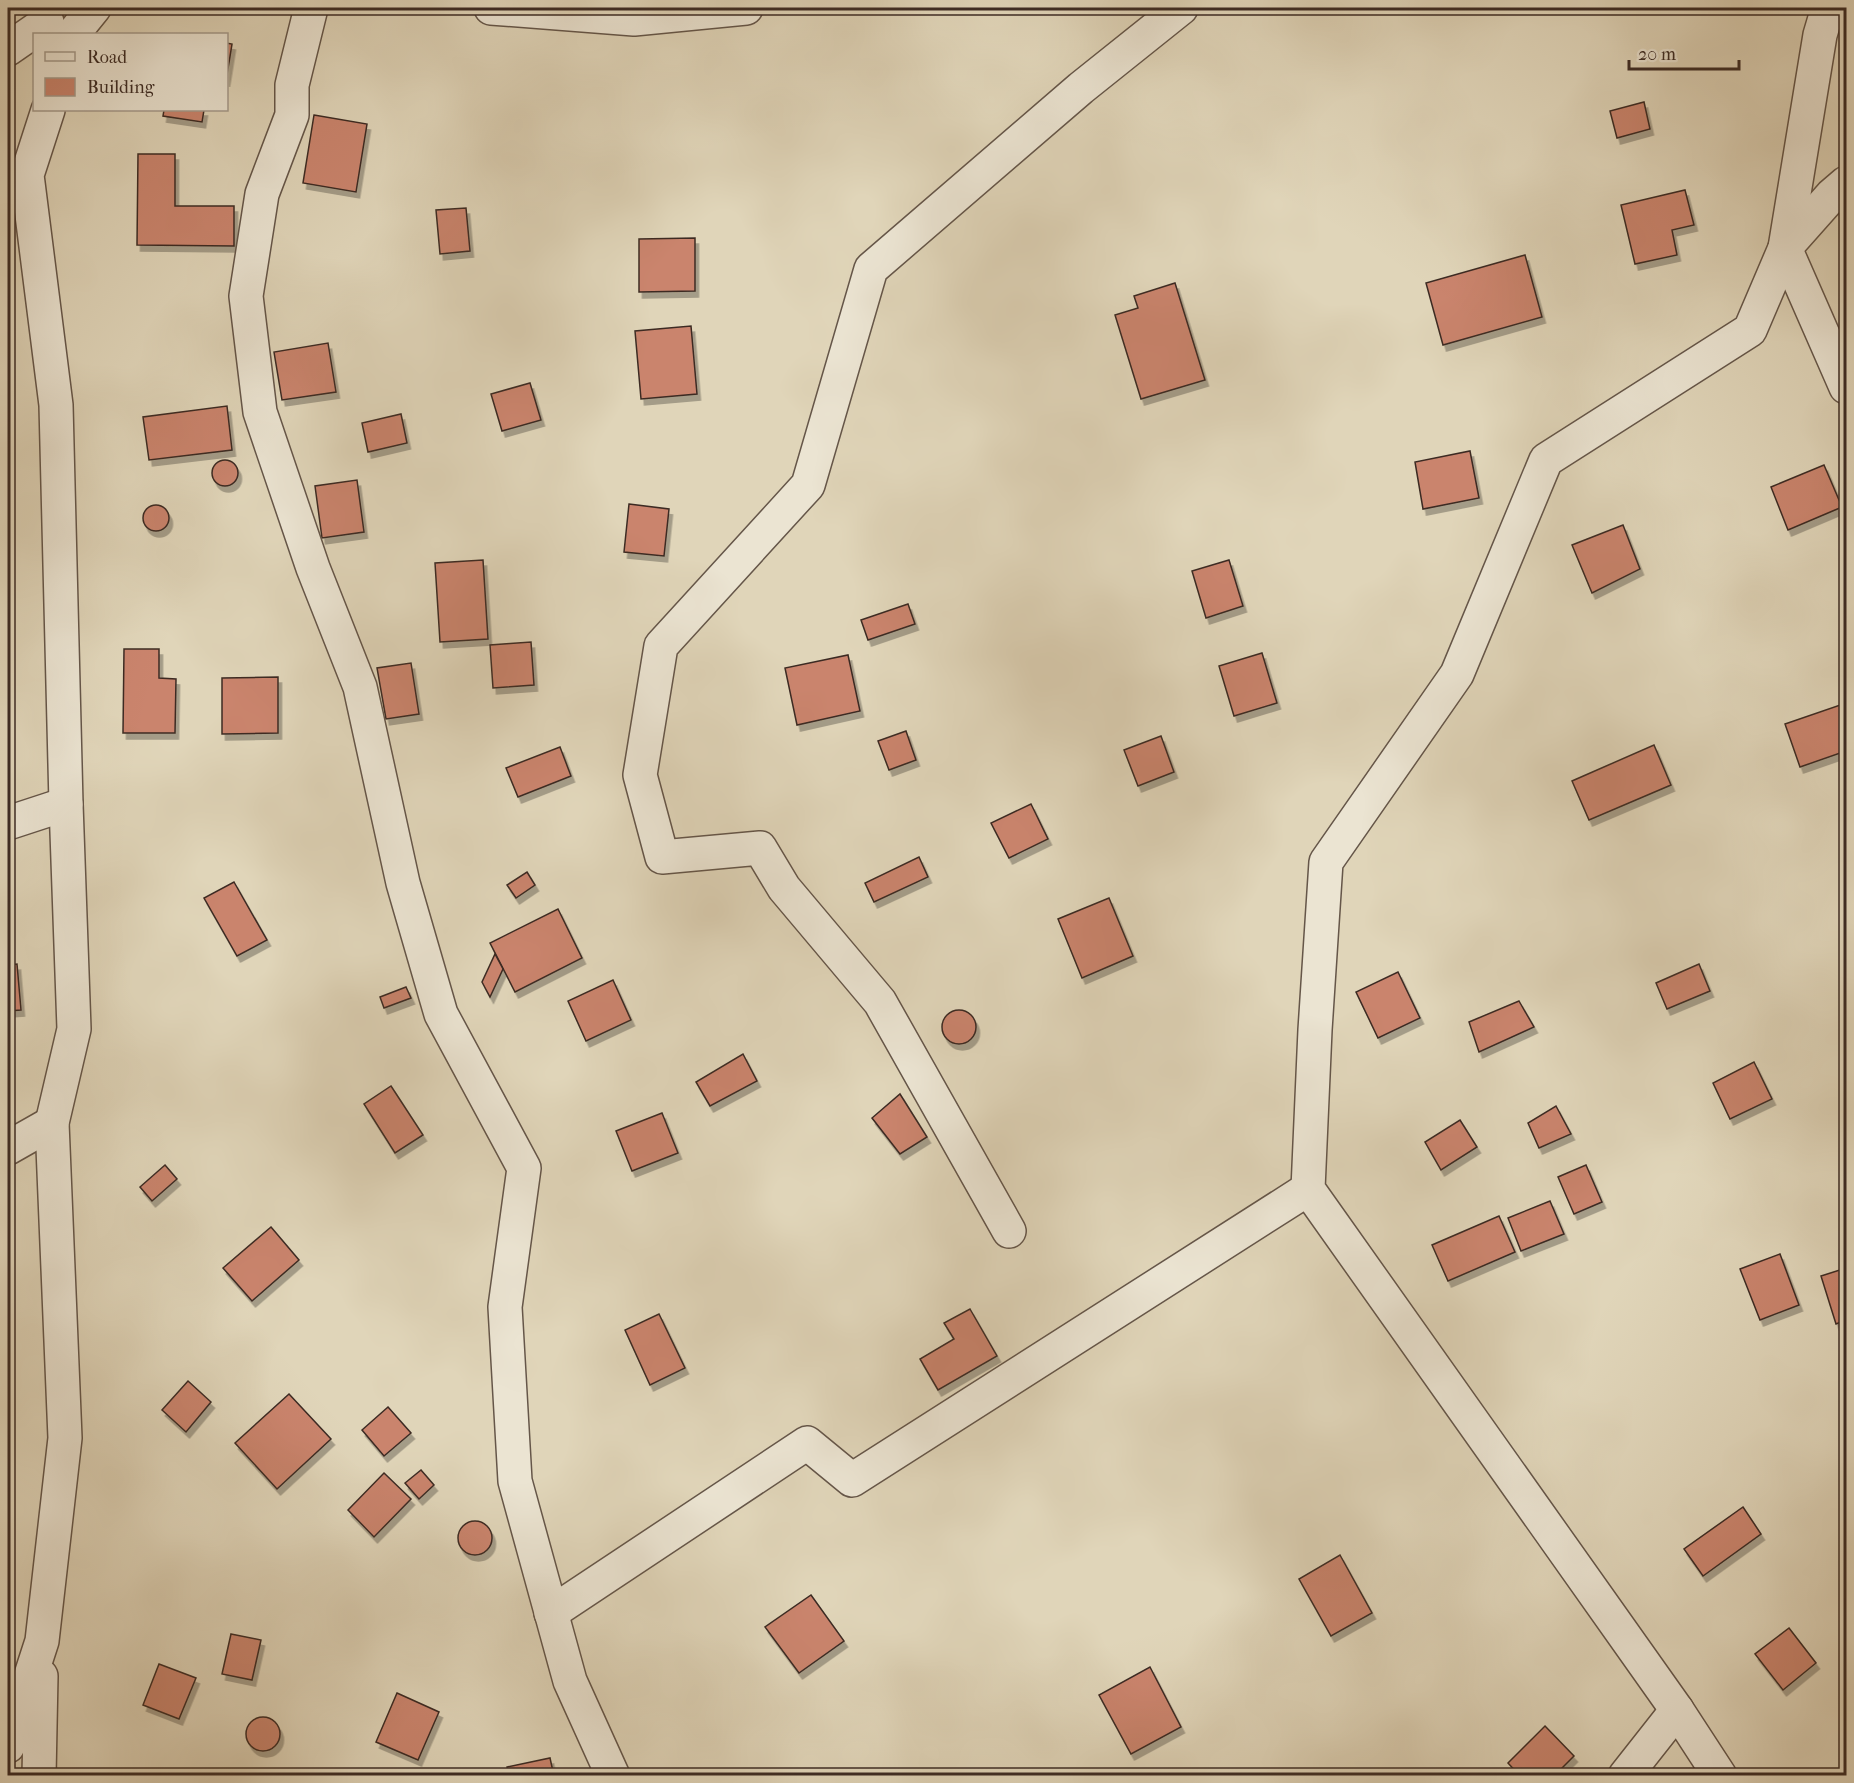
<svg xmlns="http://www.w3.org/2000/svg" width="1854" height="1783" font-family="'IM FELL French Canon',serif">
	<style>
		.building { fill: #ca846d; stroke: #3c2b24; stroke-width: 1.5; filter: url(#shadow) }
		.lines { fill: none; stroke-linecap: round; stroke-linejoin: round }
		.minor-casing { stroke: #655649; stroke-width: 36 }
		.minor { stroke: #ebe4d2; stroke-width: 33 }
	</style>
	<defs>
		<filter id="shadow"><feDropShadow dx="3.5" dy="6" stdDeviation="0" flood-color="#0004"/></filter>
	</defs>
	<rect width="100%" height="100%" fill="#e0d5b9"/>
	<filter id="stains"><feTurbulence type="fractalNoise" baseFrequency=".00333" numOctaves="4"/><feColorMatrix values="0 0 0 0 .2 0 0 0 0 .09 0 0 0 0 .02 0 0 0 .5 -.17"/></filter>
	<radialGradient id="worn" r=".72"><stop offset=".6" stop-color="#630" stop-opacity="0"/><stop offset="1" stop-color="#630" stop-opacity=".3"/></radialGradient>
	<!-- building -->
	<g class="building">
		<path d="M226,43L232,44L226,81Z"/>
		<path d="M1644,102L1650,129L1617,138L1610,111Z"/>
		<path d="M164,110H204L202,122L163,116Z"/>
		<path d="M314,115L367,124L356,192L303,183Z"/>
		<path d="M138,154H175V206H234V246L137,245Z"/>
		<path d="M1685,190L1694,225L1672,230L1677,255L1635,264L1621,205Z"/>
		<path d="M466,208L470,251L440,254L436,210Z"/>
		<path d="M695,238V291L639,292V239Z"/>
		<path d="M1525,255L1542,317L1443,345L1426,283Z"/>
		<path d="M1175,283L1205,380L1141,399L1115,315L1138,308L1134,296Z"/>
		<path d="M691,326L697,394L641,399L635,331Z"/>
		<path d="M328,343L336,392L282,400L274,352Z"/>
		<path d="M530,383L541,420L502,431L491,394Z"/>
		<path d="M227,406L232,450L149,460L143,417Z"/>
		<path d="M401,414L407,443L368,452L362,423Z"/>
		<path d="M1470,451L1479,498L1423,509L1415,462Z"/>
		<circle cx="225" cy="473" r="13"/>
		<path d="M1824,465L1842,507L1788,530L1771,487Z"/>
		<path d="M357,480L364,532L322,538L315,486Z"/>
		<path d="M629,504L669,509L664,556L624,552Z"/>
		<circle cx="156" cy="518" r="13"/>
		<path d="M1623,525L1640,569L1592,593L1572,545Z"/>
		<path d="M483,560L488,639L440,642L435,563Z"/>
		<path d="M1229,560L1243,606L1206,618L1192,571Z"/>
		<path d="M908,604L915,624L868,640L861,620Z"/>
		<path d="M531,642L534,685L493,688L490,645Z"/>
		<path d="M124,649H159V678L176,679L175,733H123Z"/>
		<path d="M1262,653L1277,703L1234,716L1219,666Z"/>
		<path d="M848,655L860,711L797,725L785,668Z"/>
		<path d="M411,663L419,714L386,719L377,668Z"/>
		<path d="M278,677V733L222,734V678Z"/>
		<path d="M1846,703V751L1800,767L1785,724Z"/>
		<path d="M906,731L916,760L889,770L878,741Z"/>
		<path d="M1161,736L1174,772L1138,786L1124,750Z"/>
		<path d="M1654,745L1671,785L1589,820L1572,781Z"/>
		<path d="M560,747L571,776L518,797L506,768Z"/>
		<path d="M1031,804L1048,839L1009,858L991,823Z"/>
		<path d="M919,857L928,877L874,902L865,883Z"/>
		<path d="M527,872L535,885L516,898L507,885Z"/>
		<path d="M234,882L267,940L237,956L204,898Z"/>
		<path d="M1109,898L1133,956L1082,978L1058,919Z"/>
		<path d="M558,909L582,958L515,992L490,943Z"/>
		<path d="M495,954L503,969L490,997L482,982Z"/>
		<path d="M17,964L21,1010L8,1011V965Z"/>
		<path d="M1699,964L1710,991L1667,1009L1656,983Z"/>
		<path d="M1398,972L1420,1018L1378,1038L1356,992Z"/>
		<path d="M613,980L631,1020L586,1041L568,1001Z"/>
		<path d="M406,987L411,998L384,1008L380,997Z"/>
		<path d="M1519,1001L1534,1027L1479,1052L1469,1022Z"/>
		<circle cx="959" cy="1027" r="17"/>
		<path d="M743,1054L757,1081L710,1106L696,1082Z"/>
		<path d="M1754,1062L1772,1099L1730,1119L1713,1083Z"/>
		<path d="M391,1086L423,1135L395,1153L364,1104Z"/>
		<path d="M900,1094L927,1137L900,1154L872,1118Z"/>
		<path d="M1556,1106L1571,1134L1539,1148L1528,1123Z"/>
		<path d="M662,1113L678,1153L632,1171L616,1131Z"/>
		<path d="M1460,1120L1477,1147L1441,1170L1425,1142Z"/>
		<path d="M165,1165L177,1179L152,1201L140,1187Z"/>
		<path d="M1586,1165L1602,1202L1574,1214L1558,1177Z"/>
		<path d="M1550,1201L1564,1234L1521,1251L1508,1218Z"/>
		<path d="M1499,1216L1515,1252L1448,1281L1432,1245Z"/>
		<path d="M271,1227L299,1260L252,1301L223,1268Z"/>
		<path d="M1780,1254L1799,1305L1760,1320L1740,1269Z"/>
		<path d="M1846,1268V1320L1836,1324L1821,1276Z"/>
		<path d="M970,1309L997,1356L938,1390L920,1359L954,1339L944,1323Z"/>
		<path d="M659,1314L685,1368L650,1385L625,1330Z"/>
		<path d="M188,1381L211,1402L186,1432L162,1410Z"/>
		<path d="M289,1394L331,1439L277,1489L235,1443Z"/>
		<path d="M388,1407L411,1433L384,1456L362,1430Z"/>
		<path d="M421,1470L434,1485L419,1499L405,1483Z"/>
		<path d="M384,1473L411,1499L374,1537L348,1510Z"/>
		<path d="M1743,1507L1761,1534L1703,1576L1684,1549Z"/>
		<circle cx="475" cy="1538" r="17"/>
		<path d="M1340,1555L1372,1613L1331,1636L1299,1579Z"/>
		<path d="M811,1595L844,1641L799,1673L765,1627Z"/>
		<path d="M1789,1628L1816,1663L1783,1690L1755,1654Z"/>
		<path d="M231,1634L261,1640L252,1680L222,1674Z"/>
		<path d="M159,1664L196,1678L179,1719L143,1705Z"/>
		<path d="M1150,1667L1181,1727L1131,1754L1099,1695Z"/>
		<path d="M397,1693L439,1712L418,1760L376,1742Z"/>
		<circle cx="263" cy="1734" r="17"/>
		<path d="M1545,1726L1574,1756L1554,1776H1520L1508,1763Z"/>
		<path d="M550,1758L554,1776H509L507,1767Z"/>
	</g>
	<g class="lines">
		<!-- minor casing -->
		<g class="minor-casing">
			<g id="minor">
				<path d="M311,8L292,85V115L262,194L246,296L260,412L313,568L360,687L403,883L441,1014L524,1168L505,1307L515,1481L570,1681L613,1776"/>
				<path d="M491,8L634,19L746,8"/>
				<path d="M1828,8L1820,35L1785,248L1846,387"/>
				<path d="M73,34L94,8"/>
				<path d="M8,49L47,22"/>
				<path d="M8,823L66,804"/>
				<path d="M8,1148L52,1123"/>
				<path d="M1009,1231L880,1002L784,888L760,848L662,857L640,775L661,646L808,485L871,269L1081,88L1181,8"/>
				<path d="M551,1613L807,1443L852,1480L1308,1189"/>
				<path d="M8,1746L42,1641L65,1438L52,1123L74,1029L66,804L56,405L27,175L48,110"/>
				<path d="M39,1776L41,1676"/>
				<path d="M1625,1776L1677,1710"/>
				<path d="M1720,1776L1677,1710L1308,1189L1315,1030L1326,862L1457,674L1546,460L1750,330L1785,248L1832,195L1846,183"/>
			</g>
		</g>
		<!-- minor -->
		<use href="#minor" class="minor"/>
	</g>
	<!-- margin -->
	<rect width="1854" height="1783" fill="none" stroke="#e0d5b9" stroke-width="30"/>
	<rect x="9" y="9" width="1836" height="1765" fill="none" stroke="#3c2b24" stroke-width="3"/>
	<rect x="15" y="15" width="1824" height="1753" fill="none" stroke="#3c2b24" stroke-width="1.5"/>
	<!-- legend -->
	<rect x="33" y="33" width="195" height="78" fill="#ebe4d2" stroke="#a59a8c" stroke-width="1.5"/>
	<rect x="45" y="52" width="30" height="9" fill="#ebe4d2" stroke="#a59a8c" stroke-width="1.5"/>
	<text x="87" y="63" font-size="18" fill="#3c2b24">Road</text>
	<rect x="45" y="78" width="30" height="18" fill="#ca846d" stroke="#a59a8c" stroke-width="1.5"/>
	<text x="87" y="93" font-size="18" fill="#3c2b24">Building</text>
	<!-- scale -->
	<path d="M1629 60v9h110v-9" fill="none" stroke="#3c2b24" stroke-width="3"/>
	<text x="1638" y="60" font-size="18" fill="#3c2b24" stroke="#ebe4d2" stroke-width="4.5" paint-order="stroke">20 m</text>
	<rect width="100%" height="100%" filter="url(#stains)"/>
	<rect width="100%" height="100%" fill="url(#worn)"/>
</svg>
